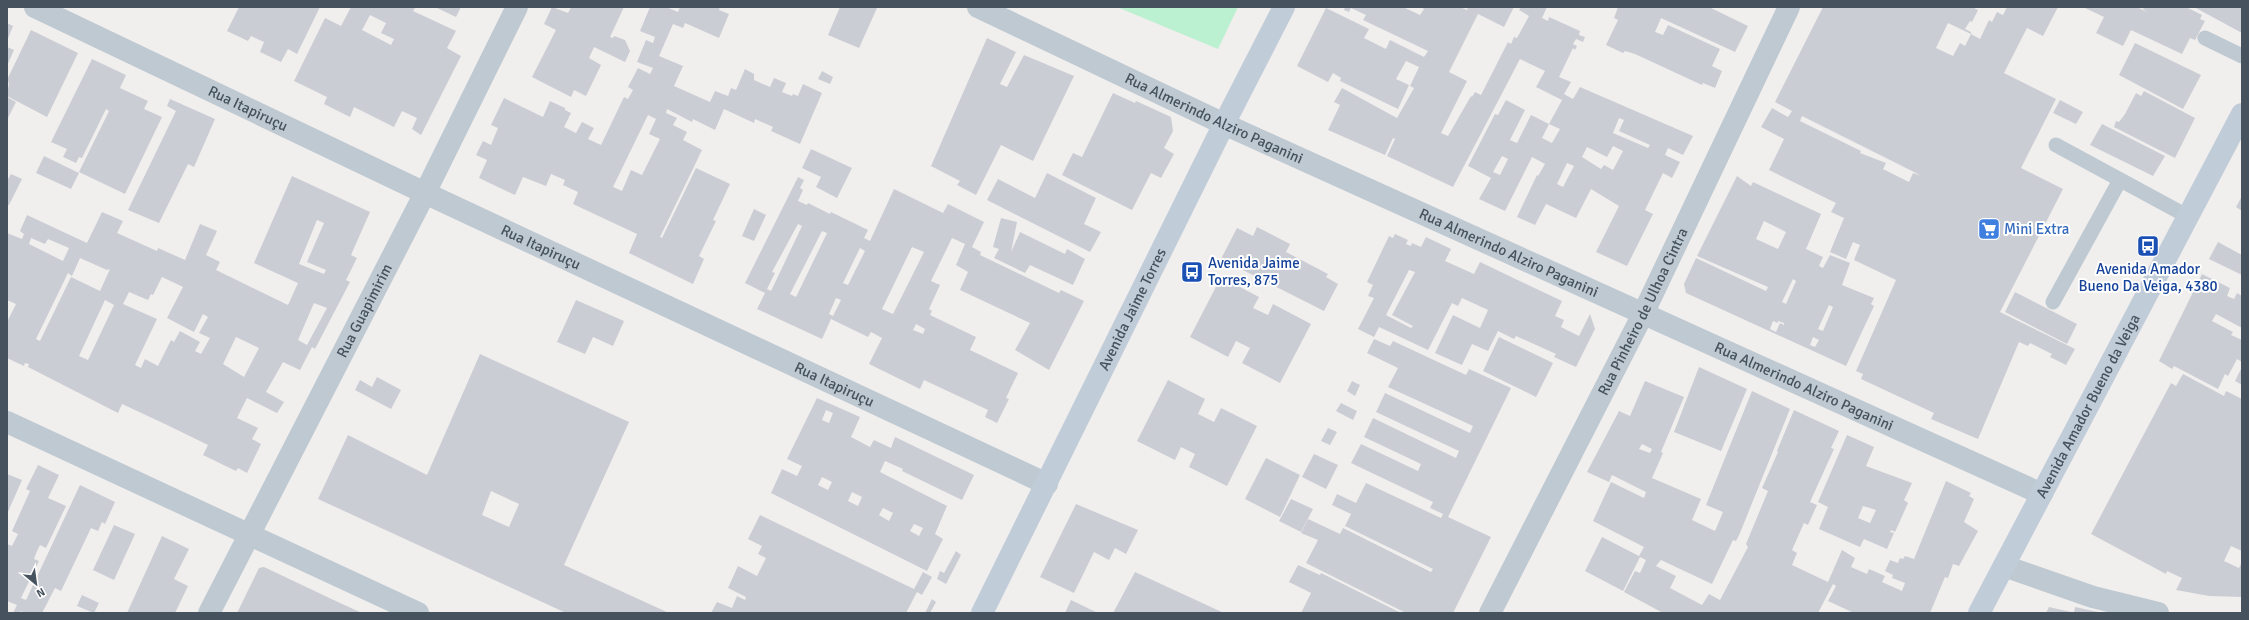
<svg xmlns="http://www.w3.org/2000/svg" width="2249" height="620" font-family="Signika,sans-serif">
	<style>
		.green { fill: #bbf1d0 }
		.building { fill: #cbcdd4; fill-rule: evenodd }
		.lines { fill: none; stroke-linecap: round; stroke-linejoin: round }
		.lane { stroke: #bec9d1; stroke-width: 15 }
		.street { stroke: #bec9d1; stroke-width: 22 }
		.secondary { stroke: #c0ccd8; stroke-width: 22 }
		.labels { text-anchor: middle; dominant-baseline: central; stroke-width: 4; stroke-linejoin: round; paint-order: stroke }
		.street-label { font-size: 15px; fill: #46525d; stroke: #fff }
		.shop-label { font-size: 15px; fill: #366cbe; stroke: #fff; text-anchor: start }
		.transit-label { font-size: 15px; fill: #164399; stroke: #fff; text-anchor: start }
	</style>
	<rect width="100%" height="100%" fill="#f1eeee"/>
	<!-- green -->
	<path class="green" d="M1117,7H1238L1218,49Z"/>
	<!-- building -->
	<g class="building">
		<path d="M239,7H320L297,54L288,49L281,62L260,52L264,42L251,36L248,41L227,31Z"/>
		<path d="M351,7H413L415,8L413,11L456,31L447,48L461,56L421,135L412,129L417,118L402,111L394,127L354,107L350,117L324,104L327,97L294,81L325,18L341,26ZM370,15L386,23L381,33L394,39L391,45L362,30Z"/>
		<path d="M435,7H461L456,17Z"/>
		<path d="M552,7L568,13L571,7H624L610,37L613,38L614,36L625,40L630,51L625,62L594,47L589,58L601,65L586,96L574,90L571,97L532,77L556,30L544,24Z"/>
		<path d="M650,7H666L678,12L680,7H720L719,10L729,14L719,38L685,23L683,28L673,24L659,56L683,66L674,86L710,102L715,91L728,96L731,88L736,90L745,69L754,74V80L770,87L774,78L786,83L782,92L792,96L793,94L798,96L803,84L822,93L800,144L771,131L773,127L755,119L754,123L724,109L715,130L693,119L692,122L667,109L666,113L677,118L673,125L687,132L683,140L702,150L660,237L662,238L696,168L730,184L713,220L716,221L699,256L704,259L693,284L629,253L637,234L573,204L578,192L563,185L565,180L551,174L546,186L523,177L515,195L479,178L487,160L476,155L483,141L491,145L498,128L491,125L504,98L543,117L550,101L565,108V110L571,113L564,127L576,133L582,122L594,128L588,139L601,145L624,97L628,99L633,90L628,87L638,68L650,74L653,68L637,62L646,40L653,43L655,37L640,31ZM648,115L656,119L649,134L660,139L642,175L631,170L622,191L613,187Z"/>
		<path d="M840,7L877,8L859,48L828,35Z"/>
		<path d="M1345,7H1403L1420,15L1424,9L1421,7H1460L1467,10L1468,9L1465,7H1514L1504,27L1478,14L1449,72L1467,81L1441,133L1448,136L1471,96L1472,97L1475,92L1481,95L1508,42L1511,44L1514,37L1517,38L1529,16L1519,10L1521,7H1547L1542,18L1548,21L1549,17L1580,31L1579,35L1585,37L1583,42L1576,39L1573,44L1577,46L1575,50L1573,48L1559,77L1571,82L1564,94L1573,99L1580,87L1693,136L1683,155L1668,148L1665,155L1680,162L1672,178L1663,173L1645,210L1653,214L1627,266L1596,252L1619,206L1591,189L1576,218L1546,204L1535,225L1517,217L1537,175L1538,176L1545,164L1532,157L1505,211L1479,199L1491,178L1468,166L1495,114L1498,115L1506,100L1525,110L1510,140L1517,143L1531,115L1549,124L1542,138L1552,143L1560,129L1549,124L1562,100L1536,87L1545,71L1520,59L1453,187L1387,156L1395,139L1393,138L1385,155L1328,130L1340,105L1334,102L1342,88L1397,118L1414,88L1410,86L1419,67L1406,61L1396,79L1409,85L1398,109L1340,81L1341,78L1333,73L1328,82L1297,66L1326,8L1369,29L1364,38L1386,49L1390,40L1424,57L1428,51L1363,20L1366,15L1351,8L1349,12L1344,10ZM1619,118L1624,120L1619,131L1650,145L1648,148L1613,133ZM1613,146L1623,151L1613,170L1604,165L1601,169L1582,157L1587,147L1607,157ZM1502,156L1508,159L1500,175L1493,172ZM1567,163L1574,166L1563,187L1557,184Z"/>
		<path d="M1618,7H1709L1748,26L1735,52L1661,18L1655,32L1663,35L1668,25L1720,49L1712,66L1722,71L1715,88L1703,83L1702,85L1635,54L1625,51L1623,53L1606,45L1618,20L1614,18Z"/>
		<path d="M1823,7H1972L1978,10L1972,22L1970,21L1965,29L1971,32V34L1948,23L1936,48L1953,56L1960,43L1965,46L1971,34L1980,39L1989,20L1992,22L1997,12L2003,15L2007,7H2058L2043,36L2027,28L2004,73L2056,99L2021,168L2063,189L2000,312L2075,349L2066,365L2050,357L2052,354L2030,343L2028,346L2019,342L1978,439L1931,419L1934,413L1861,379L1863,374L1856,371L1896,280L1854,260L1860,245L1853,242L1846,259L1830,252L1844,218L1831,212L1836,203L1769,170L1784,139L1761,127L1772,108L1788,117L1792,111L1775,102ZM1802,116L1914,172L1921,176L1913,173L1909,182L1883,169L1886,163L1860,153L1861,151L1800,121Z"/>
		<path d="M2083,7H2137L2147,12L2143,9L2144,7H2186L2202,15L2200,19L2205,21L2195,40L2190,38L2182,54L2131,30L2123,46L2096,33L2104,17Z"/>
		<path d="M2194,7H2242V33Z"/>
		<path d="M7,23L13,26L7,41Z"/>
		<path d="M31,30L78,53L47,117L7,96L9,83L7,80Z"/>
		<path d="M987,38L1016,52L1000,84L1007,87L1024,55L1074,76L1033,161L1001,145L976,195L957,185L960,181L931,166Z"/>
		<path d="M2135,43L2201,75L2183,109L2119,75Z"/>
		<path d="M7,47L14,50L7,66Z"/>
		<path d="M92,59L126,75L120,88L148,101L144,109L162,117L125,194L79,172L109,111L106,109L82,158L79,157L76,163L63,157L67,149L51,142Z"/>
		<path d="M822,71L833,77L830,84L818,79Z"/>
		<path d="M2144,91L2195,118L2175,158L2114,127L2116,121L2119,122L2125,114L2136,93L2141,96Z"/>
		<path d="M1113,93L1135,103L1136,101L1171,117L1173,131L1164,148L1174,154L1161,178L1151,173L1132,210L1062,175L1073,153L1082,157Z"/>
		<path d="M7,97L16,102L7,120Z"/>
		<path d="M170,99L215,119L194,167L188,164L159,223L128,210L176,111L167,106Z"/>
		<path d="M2060,100L2083,112L2076,124L2053,113Z"/>
		<path d="M2102,124L2165,156L2153,176L2090,145Z"/>
		<path d="M811,149L852,168L837,198L816,187L821,177L802,168Z"/>
		<path d="M44,156L79,173L71,189L36,173Z"/>
		<path d="M1047,173L1096,198L1084,224L1101,232L1090,252L987,200L998,179L1035,198Z"/>
		<path d="M11,174L22,179L9,205H7V181Z"/>
		<path d="M292,176L370,212L351,255L357,258L346,280L350,282L315,349L312,347L300,370L283,362L266,392L284,402L277,413L247,398L237,418L258,428L252,439L261,444L247,473L238,468L236,471L203,455L208,445L165,424L122,404L118,413L28,367L29,364L25,363L24,366L7,358V322L16,304L7,300V233L22,239L24,234L20,231L27,215L87,243L102,212L123,221L117,233L157,251L158,248L185,260L200,224L217,231L206,255L220,262L216,270L288,305L298,283L254,263ZM317,220L324,223L307,262L326,270L324,274L299,264ZM31,238L45,244L48,239L69,248L63,261L29,244ZM80,258L107,270L110,269L100,291L71,277L40,341L36,339L68,273L72,276ZM162,277L183,287L167,318L194,332L203,314L208,317L199,333L210,338L201,354L195,351L200,342L180,331L174,342L171,340L158,366L145,359L141,368L135,365L157,319L123,304L129,292L148,300L151,294L153,295ZM105,300L114,305L88,360L79,356ZM314,303L327,308L307,345L298,340ZM236,337L259,348L244,377L223,364Z"/>
		<path d="M1737,176L1751,186L1753,182L1821,214L1806,249L1823,257L1819,266L1823,268L1830,255L1850,263L1842,285L1874,298L1871,304L1874,306L1846,366L1686,293L1684,284L1696,258L1766,291L1768,287L1697,256ZM1764,221L1786,232L1778,249L1756,239ZM1793,279L1796,281L1786,304L1782,302ZM1829,305L1833,307L1823,331L1818,329ZM1773,321L1778,323V321L1784,323V325L1780,323L1776,332L1770,329ZM1813,337L1819,340L1815,347L1810,345Z"/>
		<path d="M798,177L804,180L800,188L803,190L798,201L807,205L808,203L830,214L831,212L868,230L864,238L870,241L894,189L943,213L948,204L984,222L972,247L981,252L980,255L1059,293L1061,290L1084,301L1049,370L1015,350L1030,323L960,290L968,272L956,265L965,244L952,238L931,281L940,285L929,309L932,311L930,315L976,337L970,350L1018,373L1006,398L1009,399L997,423L985,417L988,410L924,380L920,389L869,364L882,338L871,332L868,337L831,319L822,339L757,309L765,293L745,283ZM798,224L802,226L771,291L767,289L775,273L772,272ZM822,231L827,233L796,297L790,294ZM912,247L924,252L893,314L882,309ZM860,248L865,251L848,285L843,283ZM836,298L841,300L833,316L829,314ZM916,324L925,329L923,334L913,330Z"/>
		<path d="M2242,196V211L2236,207Z"/>
		<path d="M754,209L766,215L754,241L742,236Z"/>
		<path d="M1001,218L1017,222L1011,252L1020,232L1065,254L1067,249L1085,259L1073,285L1030,265L1025,273L994,258L999,249L993,247Z"/>
		<path d="M1257,227L1290,244L1286,252L1328,274L1326,277L1338,284L1324,311L1221,259L1237,228L1253,236Z"/>
		<path d="M1395,234L1408,240L1406,244L1411,246L1412,243L1421,247L1426,237L1451,249L1445,261L1474,274L1480,262L1562,301L1555,316L1564,320L1561,327L1579,336L1590,314L1595,329L1576,367L1554,357L1556,354L1516,336L1514,339L1498,331L1488,351L1472,344L1462,365L1435,353L1453,315L1480,328L1488,310L1462,298L1458,306L1452,303L1428,350L1379,327L1374,337L1358,329L1374,298L1368,296L1373,285L1367,282L1389,236L1393,238ZM1409,270L1415,272L1392,315L1413,326L1411,328L1386,315Z"/>
		<path d="M2218,242L2242,255V275L2209,259Z"/>
		<path d="M2202,274L2230,288L2227,296L2234,299L2237,293L2242,296V328L2216,314L2212,321L2233,332L2231,335L2242,340V362L2237,359L2228,376L2225,374L2218,389L2174,366L2172,369L2159,361Z"/>
		<path d="M1221,277L1259,297L1253,308L1268,315L1273,304L1311,324L1280,383L1242,363L1250,348L1236,341L1228,357L1190,337Z"/>
		<path d="M2015,292L2077,324L2067,344L2005,312Z"/>
		<path d="M576,300L624,321L613,346L593,337L585,354L557,342Z"/>
		<path d="M1499,337L1553,363L1536,397L1483,371Z"/>
		<path d="M1374,339L1390,346L1393,341L1466,375L1469,369L1511,388L1448,517L1491,537L1453,613H1406L1306,563L1318,540L1301,533L1308,519L1340,534L1343,528L1431,572L1433,569L1345,526L1351,514L1332,505L1337,494L1356,503L1366,483L1441,518L1443,514L1430,508L1433,502L1351,463L1361,444L1418,471L1421,464L1364,437L1373,418L1456,458L1459,451L1376,412L1385,393L1470,433L1473,426L1388,387L1398,368L1367,353Z"/>
		<path d="M480,354L629,422L564,565L669,613H566L318,499L348,435L427,475ZM491,491L519,504L509,527L482,515Z"/>
		<path d="M1699,367L1747,389L1721,451L1674,432Z"/>
		<path d="M2242,367V385L2235,381Z"/>
		<path d="M2183,374L2224,396L2226,391L2242,399V551L2231,546L2224,561L2239,568L2242,562V597L2209,596L2176,590L2182,578L2167,571L2166,574L2091,534L2171,383L2176,386Z"/>
		<path d="M377,377L401,390L391,409L355,390L360,380L372,387Z"/>
		<path d="M1168,380L1205,399L1198,414L1214,422L1221,408L1257,426L1227,486L1189,467L1195,454L1181,447L1175,460L1137,441Z"/>
		<path d="M1352,381L1360,385L1355,396L1347,391Z"/>
		<path d="M1645,381L1684,397L1661,452L1663,453L1652,478L1701,499L1692,520L1715,531L1723,512L1706,505L1752,391L1790,409L1740,533L1736,541L1733,540L1712,584L1661,560L1656,566L1676,576L1670,588L1702,605L1709,594L1720,600L1748,547L1746,544L1768,491L1762,488L1778,452L1777,451L1794,410L1839,431L1831,448L1834,449L1810,502L1817,505L1808,525L1804,523L1792,550L1797,553L1792,565L1828,582L1842,550L1855,558L1851,567L1867,574L1869,569L1885,576L1882,582L1902,591L1905,583L1892,578L1893,575L1885,571L1890,560L1898,563L1900,558L1903,559L1905,556L1914,559L1946,481L1971,493L1969,496L1974,499L1964,522L1978,531L1959,566L1953,564L1948,578L1945,577L1930,613H1854L1828,601L1836,586L1833,584L1818,613H1663L1624,592L1635,571L1640,573L1646,560L1640,557L1623,591L1585,571L1602,537L1639,556L1644,547L1593,521L1611,482L1644,498L1646,492L1612,475L1609,482L1587,472L1619,411L1630,416ZM1642,444L1652,449L1650,453L1639,449Z"/>
		<path d="M817,398L860,417L851,437L870,447L874,440L891,448L895,437L974,475L962,500L902,471L903,469L885,461L880,472L947,506L935,534L943,539L927,571L771,493L782,469L797,476L802,466L787,459ZM826,410L833,413L829,423L822,420ZM822,477L832,482L828,490L818,485ZM852,492L862,497L858,506L848,501ZM883,508L893,513L889,521L879,515ZM914,524L923,528L919,536L910,531Z"/>
		<path d="M1341,403L1357,411L1353,420L1336,411Z"/>
		<path d="M1328,428L1337,432L1330,445L1321,441Z"/>
		<path d="M1847,435L1874,447L1866,466L1912,483L1904,500L1908,503L1895,532L1891,530L1890,532L1894,533L1887,549L1864,539L1860,547L1819,529L1828,507L1818,502ZM1863,506L1876,510L1870,523L1858,518Z"/>
		<path d="M1314,454L1338,465L1326,489L1302,477Z"/>
		<path d="M1266,458L1300,475L1280,517L1245,499Z"/>
		<path d="M38,465L59,475L48,498L66,506L46,548L40,545L37,551L34,559L39,561L21,598L26,600L80,485L115,502L105,524L102,522L98,531L91,528L61,591L55,588L42,613H25L21,611L20,613H13L17,605L7,601V544L12,546L18,534L12,531L30,491L26,489Z"/>
		<path d="M7,474L22,480L7,514Z"/>
		<path d="M1291,499L1313,509L1301,532L1279,521Z"/>
		<path d="M1076,504L1138,530L1126,554L1115,548L1109,560L1094,552L1074,593L1040,577Z"/>
		<path d="M760,515L914,589L923,572L932,577L922,595L917,592L906,613H711L717,602L732,608L737,596L745,600L746,597L728,588L738,566L757,576L766,558L758,554L762,546L748,539Z"/>
		<path d="M114,525L135,534L114,580L93,570Z"/>
		<path d="M162,536L189,549L174,579L188,586L175,613H127Z"/>
		<path d="M956,551L961,555L946,584L937,579L940,571L944,573Z"/>
		<path d="M1298,565L1320,575L1321,573L1401,613H1301L1311,593L1289,582Z"/>
		<path d="M264,567L340,603L362,613H237L259,568Z"/>
		<path d="M1135,572L1224,613H1113Z"/>
		<path d="M82,595L99,603L94,613L77,606Z"/>
		<path d="M932,599L936,602L930,613H925Z"/>
		<path d="M1071,600L1098,613H1065Z"/>
		<path d="M2049,607L2071,612V613H2046Z"/>
		<path d="M2075,607L2098,612V613H2074Z"/>
	</g>
	<g class="lines">
		<!-- lane -->
		<g class="lane">
			<path d="M2205,38L2242,56"/>
			<path d="M2056,145L2187,216"/>
			<path d="M2053,302L2120,180"/>
		</g>
		<!-- street -->
		<g class="street">
			<path id="s1" d="M35,7L425,193L1047,484"/>
			<path id="s2" d="M978,7L1224,124L2042,494"/>
			<path d="M7,422L418,613"/>
			<path d="M2004,566L2093,597L2158,613"/>
			<path id="s3" d="M209,613L425,193L517,7"/>
			<path id="s4" d="M1490,613L1643,314L1789,7"/>
		</g>
		<!-- secondary -->
		<g class="secondary">
			<path id="s5" d="M982,613L1224,124L1284,7"/>
			<path id="s6" d="M1979,613L2242,114"/>
		</g>
	</g>
	<!-- icons -->
	<defs>
		<g id="supermarket-square" transform="scale(1.15)"><rect x="-9" y="-9" width="18" height="18" rx="4" fill="#3f7fe0" stroke="#fff"/><path d="M-6-5.5h2.5l.6 2H6L4.5 2H-2.5L-4.4-4H-6ZM-1.5 3.2a1.3 1.3 0 1 0 .1 0ZM3 3.2a1.3 1.3 0 1 0 .1 0Z" fill="#fff"/></g>
		<g id="bus-square" transform="scale(1.15)"><rect x="-9" y="-9" width="18" height="18" rx="4" fill="#1a4fb4" stroke="#fff"/><path d="M-5-6H5V4H4V6H2V4H-2V6H-4V4H-5ZM-3.5-4V0h7V-4ZM-3.5 1.2v1.5H-2V1.2ZM2 1.2v1.5H3.5V1.2Z" fill="#fff"/></g>
	</defs>
	<g fill-rule="evenodd">
		<use href="#supermarket-square" x="1989" y="229"/>
		<use href="#bus-square" x="2148" y="246"/>
		<use href="#bus-square" x="1192" y="272"/>
	</g>
	<g class="labels">
		<!-- street labels -->
		<g class="street-label">
			<text stroke="none"><textPath href="#s1" startOffset="236">Rua Itapiruçu</textPath></text>
			<text stroke="none"><textPath href="#s2" startOffset="261">Rua Almerindo Alziro Paganini</textPath></text>
			<text stroke="none"><textPath href="#s1" startOffset="560">Rua Itapiruçu</textPath></text>
			<text stroke="none"><textPath href="#s2" startOffset="585">Rua Almerindo Alziro Paganini</textPath></text>
			<text stroke="none"><textPath href="#s5" startOffset="339">Avenida Jaime Torres</textPath></text>
			<text stroke="none"><textPath href="#s3" startOffset="340">Rua Guapimirim</textPath></text>
			<text stroke="none"><textPath href="#s4" startOffset="338">Rua Pinheiro de Ulhoa Cintra</textPath></text>
			<text stroke="none"><textPath href="#s1" startOffset="884">Rua Itapiruçu</textPath></text>
			<text stroke="none"><textPath href="#s2" startOffset="909">Rua Almerindo Alziro Paganini</textPath></text>
			<text stroke="none"><textPath href="#s6" startOffset="234">Avenida Amador Bueno da Veiga</textPath></text>
		</g>
		<!-- shop labels -->
		<g class="shop-label">
			<text x="2004" y="229">Mini Extra</text>
		</g>
		<!-- transit labels -->
		<g class="transit-label">
			<text x="1208" y="263">Avenida Jaime<tspan x="1208" dy="17">Torres, 875</tspan></text>
			<text x="2148" y="269" text-anchor="middle">Avenida Amador<tspan x="2148" dy="17">Bueno Da Veiga, 4380</tspan></text>
		</g>
	</g>
	<!-- border -->
	<rect width="2249" height="620" fill="none" stroke="#46525d" stroke-width="16"/>
	<!-- north arrow -->
	<g transform="translate(36 584) rotate(151)" stroke="#ffffff" stroke-width="3" paint-order="stroke">
	<path d="M0-3L7 15L0 10L-7 15Z" fill="#46525d"/>
	<text y="-6" font-size="11" font-weight="bold" text-anchor="middle" fill="#46525d">N</text>
	</g>
</svg>
